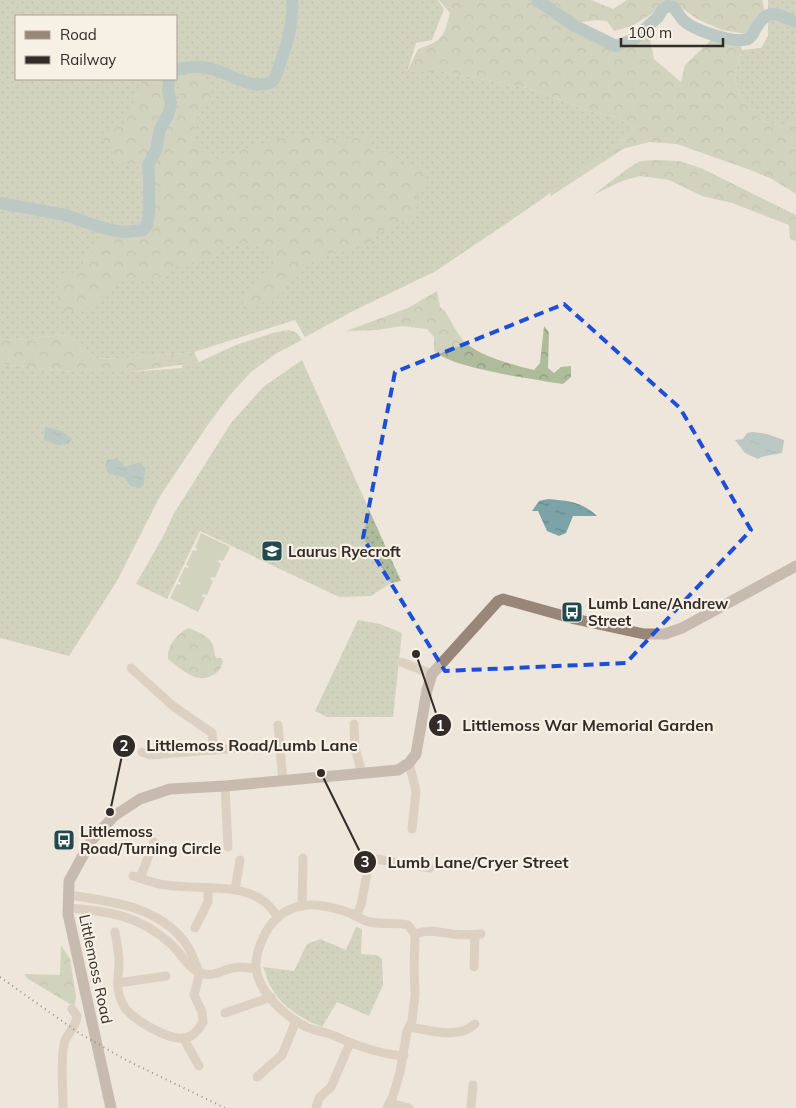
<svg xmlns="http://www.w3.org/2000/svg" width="796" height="1108" font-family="Mulish,sans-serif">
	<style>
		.grass { fill: url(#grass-dots); fill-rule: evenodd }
		.forest { fill: url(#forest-crowns) }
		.pitch { fill: #afbc9c }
		.water { fill: url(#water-ripples) }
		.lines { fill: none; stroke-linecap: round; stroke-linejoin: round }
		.river { stroke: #7ca4a8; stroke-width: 12 }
		.street { stroke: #c5b6a7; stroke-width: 9 }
		.secondary { stroke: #988679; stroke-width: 11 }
		.rail { stroke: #322b27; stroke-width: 2; stroke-dasharray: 1 4; stroke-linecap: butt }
		.marked { fill: none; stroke: #1d4ed8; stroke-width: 4; stroke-dasharray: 10 6; stroke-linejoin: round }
		.labels { text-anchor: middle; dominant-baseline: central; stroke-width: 4.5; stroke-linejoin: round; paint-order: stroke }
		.poi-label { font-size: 15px; font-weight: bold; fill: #322b27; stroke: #f7f0e5; text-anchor: start }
		.street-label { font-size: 15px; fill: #322b27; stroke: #f7f0e5 }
		.leader { fill: none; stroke: #322b27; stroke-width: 2 }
		.callout-dot { fill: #322b27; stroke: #f7f0e5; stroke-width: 2 }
		.mark-label { font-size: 15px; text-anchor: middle; font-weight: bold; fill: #fff }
		.callout-label { font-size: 16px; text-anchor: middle; font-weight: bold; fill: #322b27; stroke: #f7f0e5; stroke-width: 4.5; stroke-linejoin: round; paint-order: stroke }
	</style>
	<defs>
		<pattern id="grass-dots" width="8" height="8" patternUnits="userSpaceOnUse" patternTransform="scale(1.25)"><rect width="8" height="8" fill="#afbc9c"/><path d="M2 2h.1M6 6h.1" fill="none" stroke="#8f997f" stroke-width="1.8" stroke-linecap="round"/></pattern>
		<pattern id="forest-crowns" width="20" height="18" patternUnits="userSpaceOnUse" patternTransform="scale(1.25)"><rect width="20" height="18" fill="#afbc9c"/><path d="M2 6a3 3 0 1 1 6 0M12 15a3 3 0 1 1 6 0" fill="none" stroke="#8f997f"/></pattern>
		<pattern id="water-ripples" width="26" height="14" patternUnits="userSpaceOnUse" patternTransform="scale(1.25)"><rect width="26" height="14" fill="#7ca4a8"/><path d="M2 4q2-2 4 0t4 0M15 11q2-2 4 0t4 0" fill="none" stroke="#668689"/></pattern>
	</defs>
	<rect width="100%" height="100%" fill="#eee6da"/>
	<!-- grass -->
	<g class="grass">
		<path d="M0,0H438L444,9L432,40L416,43L407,72H444L528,88L589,111L615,117L635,126L631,134L535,204L436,271L353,311L305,337L295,320L194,352L123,359L90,358L69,335L0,340ZM16,16H176V79H16Z"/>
		<path d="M768,0H796V126L793,121L785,127L762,121L741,99L734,76L742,50L761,48L768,36Z"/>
		<path d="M290,330L297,333L302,340L277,353L251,372L230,395L207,426L160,496L117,581L69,656L0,638V364L73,372H131L182,368L183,364L199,362L236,345L276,332Z"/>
		<path d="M302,360L401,581L391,583L371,596L339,597L200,531L167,599L136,584L165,533L173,515L231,423L263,387Z"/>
		<path d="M358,620L380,624L402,633L393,717H327L315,711Z"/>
		<path d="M356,927L362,929L361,954L377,955L382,959L383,985L369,1016L337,1002L322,1027C302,1019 284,1008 272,989C268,983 266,974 263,967L294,971L307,944L320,939L346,950Z"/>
	</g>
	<!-- forest -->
	<g class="forest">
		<path d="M439,0H532C554,24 587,36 616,48L636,42L648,30L654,59L681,82L685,65L714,37L740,42L742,50L734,76L741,99L762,121L785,127L793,121L796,126V194L772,179L753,171L677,144L649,142L623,149L551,196L550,193L631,134L635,126L615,117L589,111L528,88L444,72H407L418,49C442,41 444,37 450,13Z"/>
		<path d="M542,0H591L613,9L627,0H762L765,11L757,16L747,34L722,30L697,19L679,6L666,5L632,26L614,31L607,21L596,20L577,23Z"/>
		<path d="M201,69L213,96L201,111L196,120L195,134L197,144L201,151L213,159H222L249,147L303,133L321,138L349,139L365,133L368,135L372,148L378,152L394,153L399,164L421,168L427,175L426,186L418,192L414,215L406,221L381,232L368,245L349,249L339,254H326L315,260L293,277L284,292L277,297L244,310L242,304L245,299L274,265L273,259L263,248L253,244L243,243L230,245L206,259L179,266L157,279L145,281H125L118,284L88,308L72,312H66L60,309L56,302L58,282L83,266V259L95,250L103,233L125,237L143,233L148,231L154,217L155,164L172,119L179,107L180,79L184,73L192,70Z"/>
		<path d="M146,79H165L164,85L166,106L156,133L154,149L145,163L146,188L140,184L141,169L135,164L118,163L114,160L111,146L104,142L102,136L108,130L123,124L126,115Z"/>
		<path d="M656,160L679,161L701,168L796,215V241L790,239L789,225L732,203L702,196L669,180L640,176L622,181L593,195L627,169L640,161Z"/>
		<path d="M437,291L440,307L445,311C451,321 458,336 467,344C483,357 514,365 534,370L540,363L544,326L549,332L548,368L554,373L561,367L571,366V377L563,384C534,379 454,369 434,351V337L427,329L402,326L378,330L346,331L408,308Z"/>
		<path d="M69,335L90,358L123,359L194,352L199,362L131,372H73L0,364V340Z"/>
		<path d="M188,628C197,631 209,636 213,645C214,649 214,653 216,658H221L223,661C221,669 218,673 211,676C195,684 180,668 168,659C167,646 177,634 188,628Z"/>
		<path d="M61,945L70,959L76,996L75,1005L70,1004L28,979L24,974L60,975Z"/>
	</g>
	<!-- pitch -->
	<path class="pitch" d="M201,533L230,547L223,561L219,560L218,562L221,564L215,578L211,577L210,579L213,581L207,595L203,594L202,596L205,598L198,612L170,598L177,584L180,585L181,583L178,581L185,567L188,568L189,566L186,565L193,550L196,551L197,549L195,548Z"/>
	<!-- water -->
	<g class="water">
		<path d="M45,427L62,431L72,439L68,444L57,445L44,440Z"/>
		<path d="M753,432L767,434L784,440L782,453L761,457L758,459L745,453L735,440L743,439L747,433Z"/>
		<path d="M117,458L125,467L140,462L145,468L144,484L140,488L130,486L125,478L108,473L105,465L107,460Z"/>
		<path d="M548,499C568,501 581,501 597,516H573L566,533L559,536L547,531L538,511H532L539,501Z"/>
	</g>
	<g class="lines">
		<!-- river -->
		<g class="river">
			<path d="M537,0L573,25L616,46L634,39L658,17L663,9L668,6L673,7C677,11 679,15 682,19C692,30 734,44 748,39C752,37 753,34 755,30C768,6 775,14 796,22"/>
			<path d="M176,70C188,67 200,65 212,69C232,74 251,91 272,82L275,78C284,53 294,26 292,0"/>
			<path d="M0,203L65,215L100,227L116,231L124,232L143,230L147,225L149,215V175L148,165L156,150L160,129L169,113L171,103L168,91L169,79"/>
		</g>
		<!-- street -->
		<g class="street">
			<path d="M401,662L432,674"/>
			<path d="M131,668L173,706L212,733L214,750"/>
			<path d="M354,724L355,748L362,773"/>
			<path d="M278,725L283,781"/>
			<path d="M335,747L355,748"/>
			<path d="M142,752L150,755L279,745"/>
			<path d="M409,763L416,791L412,829"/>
			<path d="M225,786L228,847"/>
			<path d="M133,876C144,879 155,884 166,885C197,890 239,882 265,902C270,906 274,912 278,917"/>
			<path d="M140,878L154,842"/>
			<path d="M235,890L240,860"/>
			<path d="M69,895C110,901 157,906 184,941C191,950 195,962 199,972"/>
			<path d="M302,906L303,858"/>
			<path d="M69,908C109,911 140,916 171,944C182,954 186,967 201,973C214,978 221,970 233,968C240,966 249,968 256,969"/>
			<path d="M356,916L361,905L370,858L430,868"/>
			<path d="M195,928L208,902V888"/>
			<path d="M115,932C117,943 119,953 119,963C119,973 116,984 119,994C120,998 123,1005 125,1008C134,1020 168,1040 183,1038C192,1038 199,1029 203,1022L202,1012L194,995L200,972"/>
			<path d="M415,934C429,929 438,932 452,934C461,935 471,935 481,934"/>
			<path d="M474,967L475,935"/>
			<path d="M118,983L166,976"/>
			<path d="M225,1013L271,997"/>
			<path d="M409,1027C430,1030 458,1040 475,1024"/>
			<path d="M184,1039L199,1066"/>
			<path d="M257,1077L282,1055L296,1021"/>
			<path d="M390,1103L409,1108"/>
			<path d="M63,1108C63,1094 60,1052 65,1041C69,1031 76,1027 77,1016L72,1009"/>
			<path d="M316,1108L319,1098L331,1087L350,1043"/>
			<path d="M387,1108L393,1096L400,1072L407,1031L412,1021L415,995L414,968L415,934L408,925C396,922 383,925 370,922C363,921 357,916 350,913C336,908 316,903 301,906C283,909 270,922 263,938C259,947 255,958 256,968C259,993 285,1016 306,1027C315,1031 326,1032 335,1036C357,1046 379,1054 404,1056"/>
			<path d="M471,1108L473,1085"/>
		</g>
		<!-- secondary -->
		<path class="secondary" d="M111,1108L68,914L69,881L91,841L114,816L140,799L170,789L225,786L398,770L409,763L416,754L427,690L432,674L498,601L503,599L575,619L644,634H665L682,628L796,566"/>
		<!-- rail -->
		<path class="rail" d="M0,977L79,1033L126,1060L225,1108"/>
	</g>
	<!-- marked area -->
	<path d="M0 0H796V1108H0ZM564,304L680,408L751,530L626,663L445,671L363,538L395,372Z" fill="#eee6da" fill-opacity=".55" fill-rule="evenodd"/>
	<path class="marked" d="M564,304L680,408L751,530L626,663L445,671L363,538L395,372Z"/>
	<!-- icons -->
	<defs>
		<g id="school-square" transform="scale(1.125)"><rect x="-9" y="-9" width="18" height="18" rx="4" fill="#214a4f" stroke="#f7f0e5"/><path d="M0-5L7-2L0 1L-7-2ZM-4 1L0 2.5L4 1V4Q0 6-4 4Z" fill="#fff"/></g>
		<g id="bus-square" transform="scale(1.125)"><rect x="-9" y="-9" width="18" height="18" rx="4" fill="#214a4f" stroke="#f7f0e5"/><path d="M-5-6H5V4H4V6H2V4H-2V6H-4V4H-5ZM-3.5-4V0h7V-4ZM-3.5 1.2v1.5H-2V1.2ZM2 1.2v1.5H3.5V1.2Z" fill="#fff"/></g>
	</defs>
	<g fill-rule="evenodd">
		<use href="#school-square" x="272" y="551"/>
		<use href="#bus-square" x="572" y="612"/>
		<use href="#bus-square" x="64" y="840"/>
	</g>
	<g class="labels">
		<!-- poi labels -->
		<g class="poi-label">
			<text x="288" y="551">Laurus Ryecroft</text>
			<text x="588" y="603">Lumb Lane/Andrew<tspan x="588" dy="17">Street</tspan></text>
			<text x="80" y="831">Littlemoss<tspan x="80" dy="17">Road/Turning Circle</tspan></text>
		</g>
		<!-- street labels -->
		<g class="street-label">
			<text transform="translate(96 969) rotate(78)">Littlemoss Road</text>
		</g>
	</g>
	<!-- callouts -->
	<path class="leader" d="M416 654L440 725M110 812L124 746M321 773L365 862"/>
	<g class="callout-dot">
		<circle cx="416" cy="654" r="5"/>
		<circle cx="110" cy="812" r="5"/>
		<circle cx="321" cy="773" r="5"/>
		<circle cx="440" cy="725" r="12"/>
		<circle cx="124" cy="746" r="12"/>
		<circle cx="365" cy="862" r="12"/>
	</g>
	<g class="mark-label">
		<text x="440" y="731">1</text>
		<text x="124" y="751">2</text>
		<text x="365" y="867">3</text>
	</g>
	<g class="callout-label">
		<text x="588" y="731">Littlemoss War Memorial Garden</text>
		<text x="252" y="751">Littlemoss Road/Lumb Lane</text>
		<text x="478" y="868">Lumb Lane/Cryer Street</text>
	</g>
	<!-- legend -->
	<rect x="15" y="15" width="162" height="65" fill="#f7f0e5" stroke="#a8a199"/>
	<rect x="25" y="31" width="25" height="8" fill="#988679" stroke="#a8a199"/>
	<text x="60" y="40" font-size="15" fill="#322b27">Road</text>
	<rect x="25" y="56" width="25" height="8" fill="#322b27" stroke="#a8a199"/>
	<text x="60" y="65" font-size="15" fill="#322b27">Railway</text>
	<!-- scale -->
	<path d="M621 38v8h102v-8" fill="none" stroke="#322b27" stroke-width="2.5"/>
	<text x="628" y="38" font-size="15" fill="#322b27" stroke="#f7f0e5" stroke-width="4" paint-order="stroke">100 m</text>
</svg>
